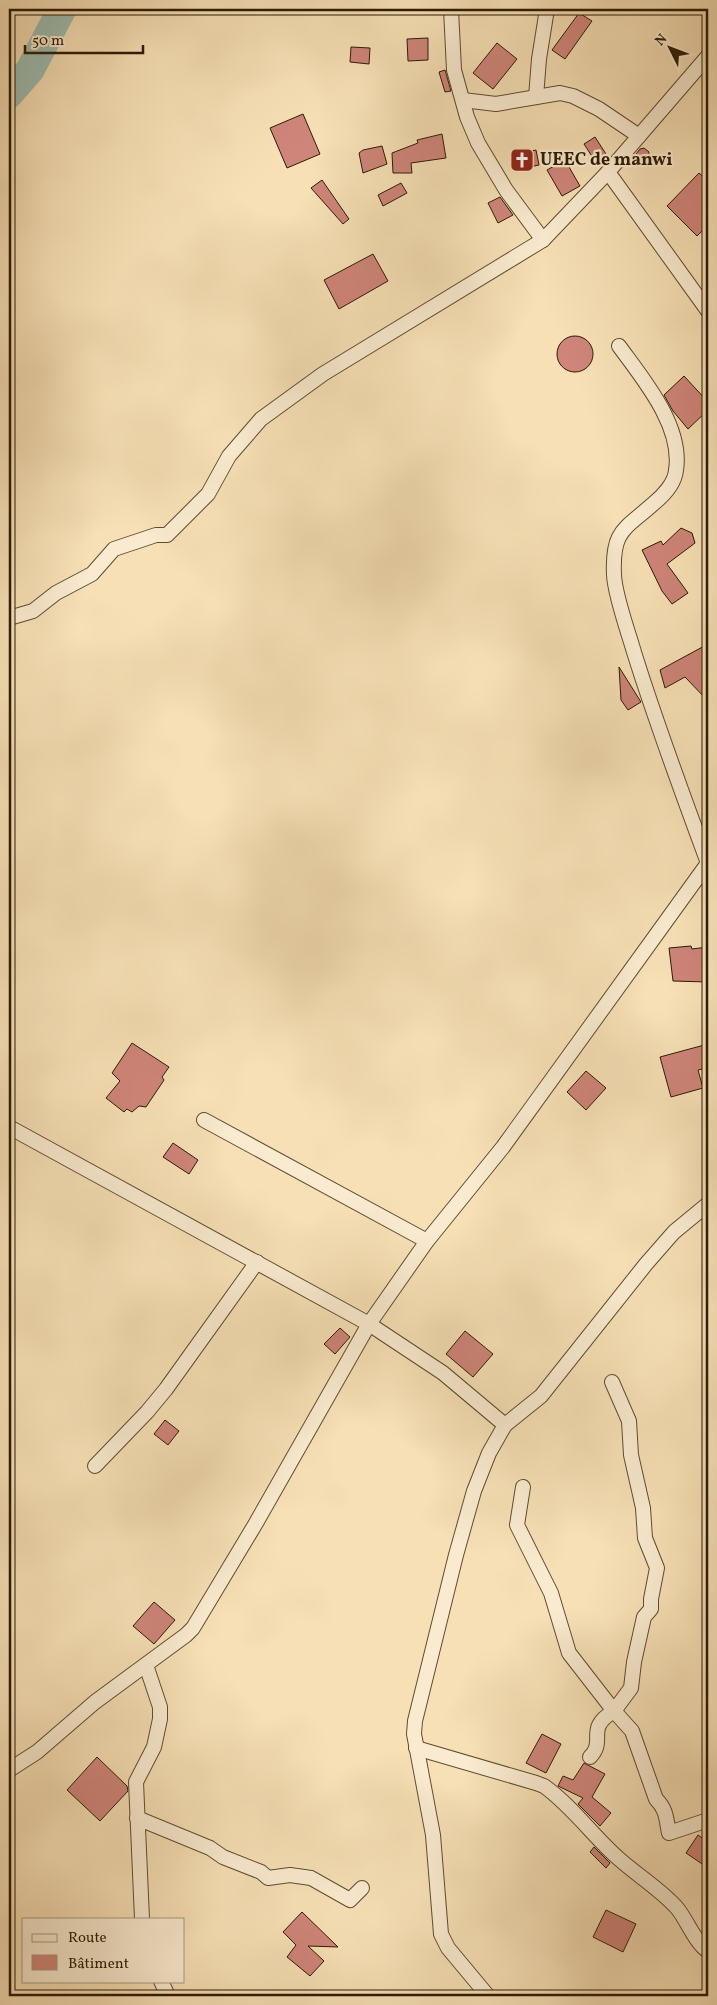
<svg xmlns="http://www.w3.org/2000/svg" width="717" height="2005" font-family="Vollkorn,serif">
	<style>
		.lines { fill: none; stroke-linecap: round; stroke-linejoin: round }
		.river { stroke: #9ebdb2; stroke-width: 29 }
		.building { fill: #cf857a; stroke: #2c1b02 }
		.street-casing { stroke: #5f4c2f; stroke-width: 16 }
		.street { stroke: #faebd0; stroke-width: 14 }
		.labels { text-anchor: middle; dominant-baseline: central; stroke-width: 4.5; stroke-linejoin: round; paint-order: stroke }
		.poi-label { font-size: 18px; font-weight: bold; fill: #2c1b02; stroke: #faebd0; text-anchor: start }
	</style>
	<rect width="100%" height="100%" fill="#f7e0b6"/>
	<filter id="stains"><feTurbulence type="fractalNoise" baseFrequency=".004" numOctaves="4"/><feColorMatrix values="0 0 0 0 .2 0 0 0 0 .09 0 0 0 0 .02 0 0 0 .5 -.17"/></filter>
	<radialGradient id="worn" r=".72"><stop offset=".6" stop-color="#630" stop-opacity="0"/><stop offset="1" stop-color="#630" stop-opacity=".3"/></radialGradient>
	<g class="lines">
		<!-- river -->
		<path class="river" d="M9,94L30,70L62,9"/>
	</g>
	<!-- building -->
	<g class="building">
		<path d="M579,13L592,21L565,59L552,50Z"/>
		<path d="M428,38V60L408,61L407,39Z"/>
		<path d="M497,43L517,59L493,89L473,73Z"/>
		<path d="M351,47L370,48L369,64L350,62Z"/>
		<path d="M445,70L451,91L445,92L439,72Z"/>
		<path d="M303,114L320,154L287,168L270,128Z"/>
		<path d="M442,134L446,158L411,163L412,173H393L392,153L418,143L417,140Z"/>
		<path d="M595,137L606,154L595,161L584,144Z"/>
		<path d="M382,146L387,164L363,173L359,153L363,150Z"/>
		<path d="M644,148L649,152L648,159L638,162L636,154L640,149Z"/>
		<path d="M536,150L539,165L520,169L517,154Z"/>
		<path d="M565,160L580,186L562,196L547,170Z"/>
		<path d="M699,173L708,181V225L697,236L667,206Z"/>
		<path d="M322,180L349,219L343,224L311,188Z"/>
		<path d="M401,183L407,193L383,206L378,195Z"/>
		<path d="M500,197L513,215L498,223L488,203Z"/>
		<path d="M373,254L388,281L339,309L324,280Z"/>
		<circle cx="575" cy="354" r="18"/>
		<path d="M684,376L708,402V410L688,429L673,411L664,395Z"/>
		<path d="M681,528L692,533L695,543L667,564L688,593L672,604L662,591L642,550L661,541L663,545Z"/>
		<path d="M708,644V701L685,677L665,688L660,670Z"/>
		<path d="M619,667L641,702L628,710L621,700Z"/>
		<path d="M691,946L692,949L708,947V982L673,981L669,948Z"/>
		<path d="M132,1043L169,1067L162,1077L164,1080L146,1107L139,1106L132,1112L127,1109L124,1112L106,1098L120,1081L112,1073Z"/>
		<path d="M708,1044V1068L698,1070L703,1088L671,1097L660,1057Z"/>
		<path d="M586,1071L606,1088L586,1110L567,1092Z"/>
		<path d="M173,1143L198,1160L189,1174L163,1157Z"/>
		<path d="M340,1328L350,1337L335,1354L324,1344Z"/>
		<path d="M465,1331L493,1354L473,1377L446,1354Z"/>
		<path d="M165,1420L179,1431L168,1445L154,1434Z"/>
		<path d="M154,1602L175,1620L154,1644L133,1626Z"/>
		<path d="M542,1734L561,1744L546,1773L526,1763Z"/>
		<path d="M97,1757L127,1786L128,1791L100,1821L67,1790Z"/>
		<path d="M584,1763L605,1774L592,1797L611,1813L600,1826L578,1804L583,1798L558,1786L563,1776L573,1780Z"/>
		<path d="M698,1835L708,1842V1868L686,1853Z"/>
		<path d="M594,1847L610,1863L606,1868L590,1852Z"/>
		<path d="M606,1910L636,1924L623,1952L593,1937Z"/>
		<path d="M302,1912L338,1947L308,1946L324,1961L310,1976L287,1957L296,1945L283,1932Z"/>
	</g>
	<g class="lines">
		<!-- street casing -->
		<g class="street-casing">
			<g id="street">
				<path d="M451,9L454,70L467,117L478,143L506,190L543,240"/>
				<path d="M536,97L539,59L547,9"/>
				<path d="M463,100L496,104L560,93L573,96L599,109L639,136"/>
				<path d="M608,172L708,311"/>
				<path d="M619,346C643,379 683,426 676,470C675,483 663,496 653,504C624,530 612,530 614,575C615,596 628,631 634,652C656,723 682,793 708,863"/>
				<path d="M9,618L33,611L56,593L92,574L114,549L156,535H167L208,494L229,456L261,419L323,374L543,240L608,172L708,56"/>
				<path d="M204,1120L427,1241"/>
				<path d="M9,1127L369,1324L427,1241L503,1147L708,863"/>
				<path d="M95,1466L147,1412L166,1389L257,1262"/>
				<path d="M523,1487L517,1525L551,1593L569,1653L614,1711L631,1688L634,1662L644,1617L651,1609V1599L657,1568L645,1538L643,1508L631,1455L629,1421L612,1382"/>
				<path d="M416,1748L536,1783L544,1786C572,1806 593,1836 618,1858C638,1876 660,1889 677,1908C687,1920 696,1944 708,1951"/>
				<path d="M590,1757C607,1740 584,1729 614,1711L632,1731L656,1799C667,1810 666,1819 669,1833L708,1820"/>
				<path d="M9,1770L37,1752L95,1702L186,1635L193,1628L256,1523L369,1324L443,1373L505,1425"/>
				<path d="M137,1818L210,1848L223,1857L261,1872L268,1878L290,1875L311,1878L350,1900L362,1888"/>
				<path d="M142,1919L136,1782L154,1747L160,1719V1707L146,1665"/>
				<path d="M161,1981L168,1996"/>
				<path d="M488,1996L448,1948L441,1934L433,1835L414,1734L415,1721L456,1555L474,1491L489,1453L505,1425L541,1396L646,1264L674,1232L708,1204"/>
			</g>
		</g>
		<!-- street -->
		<use href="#street" class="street"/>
	</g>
	<!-- icons -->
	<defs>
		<g id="church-square" transform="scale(1.25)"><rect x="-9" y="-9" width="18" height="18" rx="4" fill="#8f2418" stroke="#faebd0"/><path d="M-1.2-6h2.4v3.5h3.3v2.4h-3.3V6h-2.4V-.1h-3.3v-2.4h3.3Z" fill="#fff"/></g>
	</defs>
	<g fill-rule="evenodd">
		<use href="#church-square" x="522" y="160"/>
	</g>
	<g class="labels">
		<!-- poi labels -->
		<g class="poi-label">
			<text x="540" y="160">UEEC de manwi</text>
		</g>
	</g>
	<!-- margin -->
	<rect width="717" height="2005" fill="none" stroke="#f7e0b6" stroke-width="30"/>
	<rect x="10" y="10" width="697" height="1985" fill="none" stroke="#2c1b02" stroke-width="2.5"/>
	<rect x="15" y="15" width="687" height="1975" fill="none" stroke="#2c1b02"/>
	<!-- legend -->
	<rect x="22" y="1918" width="162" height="65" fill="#faebd0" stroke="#a8987e"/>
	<rect x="32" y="1934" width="25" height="8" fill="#faebd0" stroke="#a8987e"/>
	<text x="68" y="1942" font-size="15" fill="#2c1b02">Route</text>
	<rect x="32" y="1955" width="25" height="15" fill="#cf857a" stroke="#a8987e"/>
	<text x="68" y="1968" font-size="15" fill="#2c1b02">Bâtiment</text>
	<!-- north arrow -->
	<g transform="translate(670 48) rotate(312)" stroke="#faebd0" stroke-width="4" paint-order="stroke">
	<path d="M0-4L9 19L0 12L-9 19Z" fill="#2c1b02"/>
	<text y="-8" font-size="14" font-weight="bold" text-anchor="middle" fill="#2c1b02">N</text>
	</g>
	<!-- scale -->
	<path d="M25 45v8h118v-8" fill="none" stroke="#2c1b02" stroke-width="2.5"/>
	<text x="32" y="45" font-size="15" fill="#2c1b02" stroke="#faebd0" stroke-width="4" paint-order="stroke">50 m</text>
	<rect width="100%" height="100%" filter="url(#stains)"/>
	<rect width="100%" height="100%" fill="url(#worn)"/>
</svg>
